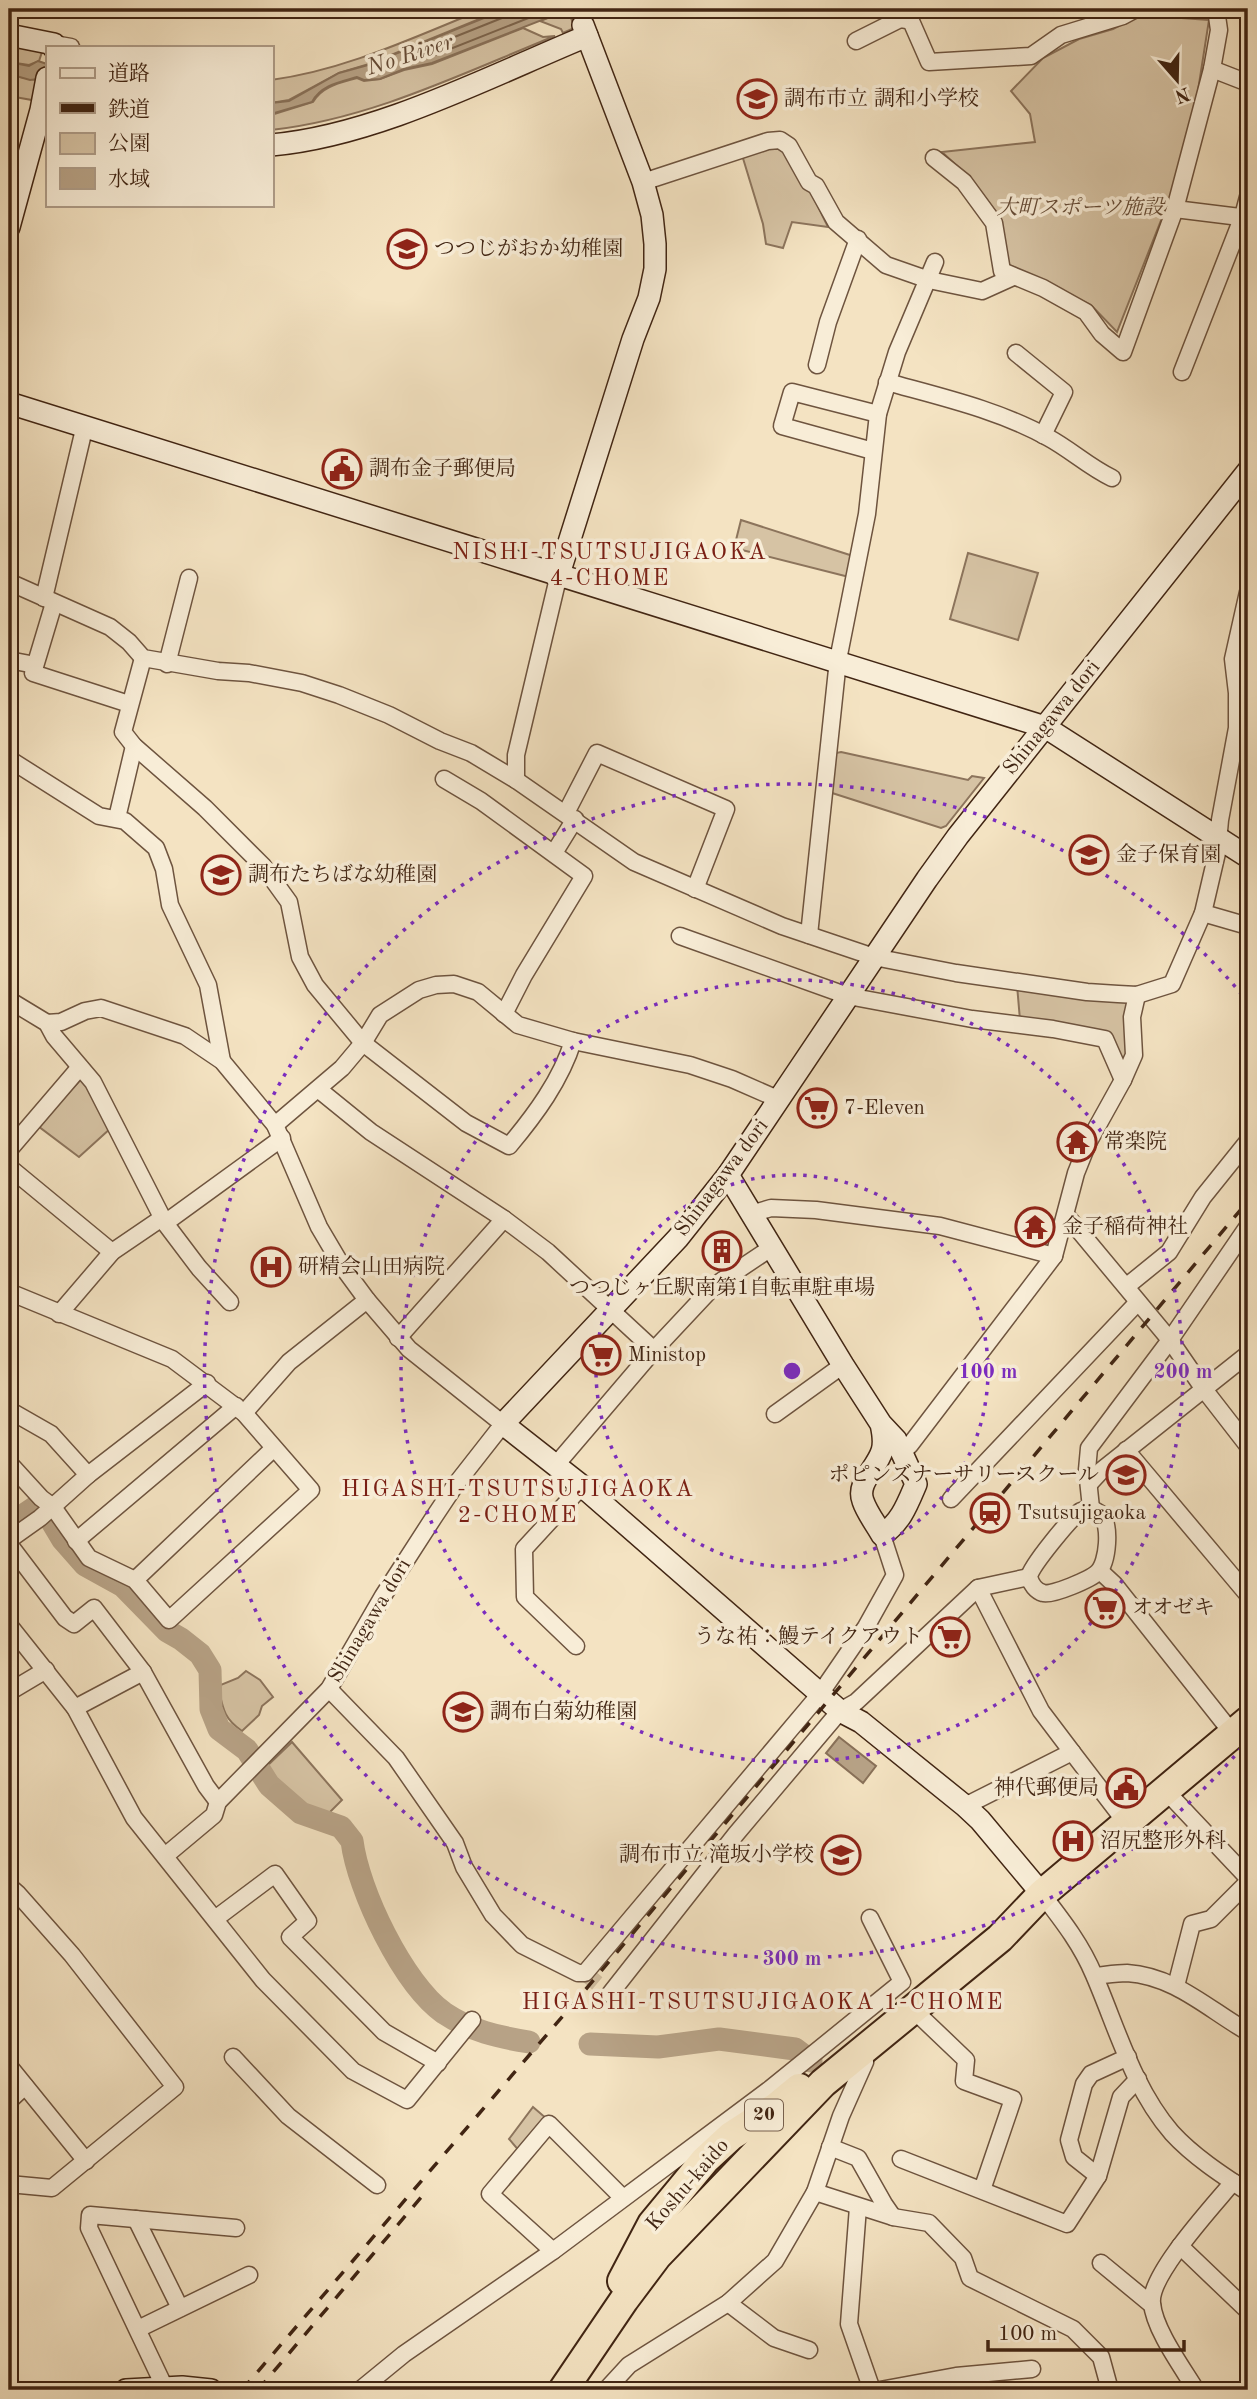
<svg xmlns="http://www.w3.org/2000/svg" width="1257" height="2399" font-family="'Old Standard TT','Noto Serif JP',serif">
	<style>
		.green { fill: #d6c3a4; stroke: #8c745c; stroke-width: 2 }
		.water { fill: #b7a286; stroke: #887058; stroke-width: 2 }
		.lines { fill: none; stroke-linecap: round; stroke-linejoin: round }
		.shore { stroke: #7c644c; stroke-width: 2 }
		.river { stroke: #b7a286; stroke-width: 23 }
		.street-tunnel { stroke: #d0bd9f; stroke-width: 16; stroke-dasharray: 16 8; stroke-linecap: butt }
		.street-casing { stroke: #6e543f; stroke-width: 19 }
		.secondary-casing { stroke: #412513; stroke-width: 24 }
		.highway-casing { stroke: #412513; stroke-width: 32 }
		.street { stroke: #f8edd7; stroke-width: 16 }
		.secondary { stroke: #f8edd7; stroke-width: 21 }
		.highway { stroke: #f4e3c2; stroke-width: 28 }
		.rail { stroke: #412513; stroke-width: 3.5; stroke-dasharray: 12 12; stroke-linecap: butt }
		.ring { fill: none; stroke: #7b2cbf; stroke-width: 3.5; stroke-dasharray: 3.5 7 }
		.labels { text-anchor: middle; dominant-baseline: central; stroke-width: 7; stroke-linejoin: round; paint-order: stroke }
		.shield { fill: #f8edd7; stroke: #78614e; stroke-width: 2 }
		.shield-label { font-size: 19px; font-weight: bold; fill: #412513 }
		.poi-label { font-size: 21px; fill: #412513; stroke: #f8edd7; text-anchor: start }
		.park-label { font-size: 21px; font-style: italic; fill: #664c37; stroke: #f8edd7 }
		.street-label { font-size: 21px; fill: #412513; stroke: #f8edd7 }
		.water-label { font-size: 23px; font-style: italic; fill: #644a36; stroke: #f8edd7 }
		.neighbourhood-label { font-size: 23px; letter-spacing: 2px; fill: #7a1f14; stroke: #f8edd7 }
		.centre { fill: #7b2cbf; stroke: #f8edd7; stroke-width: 3.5 }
		.ring-label { font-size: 21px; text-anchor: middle; font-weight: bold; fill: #7b2cbf; stroke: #f8edd7; stroke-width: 7; stroke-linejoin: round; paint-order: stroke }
	</style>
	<rect width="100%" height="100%" fill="#f4e3c2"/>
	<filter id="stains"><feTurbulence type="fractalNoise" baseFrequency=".00286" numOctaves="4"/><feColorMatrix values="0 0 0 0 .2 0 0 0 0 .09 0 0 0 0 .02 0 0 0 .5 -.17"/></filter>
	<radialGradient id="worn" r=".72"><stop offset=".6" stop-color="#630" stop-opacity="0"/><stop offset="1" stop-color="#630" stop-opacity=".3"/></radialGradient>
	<!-- green -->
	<g class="green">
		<path d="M484,9H504L369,64L339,73L289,100L271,103V80C346,70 414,37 484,9Z"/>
		<path d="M568,10L574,26L572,29L563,33L561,29L540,21Z"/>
		<path d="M1140,15L1209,20L1197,97L1173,190L1117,332L1091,305L1007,264L1001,219L972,180L942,152L1035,142L1030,114L1011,91L1043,58L1079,39L1113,29Z"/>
		<path d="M523,28L543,37L555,36C463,73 371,119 271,130V115L313,102C322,86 340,83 357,78L364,81L380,79L404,70L432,64Z"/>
		<path d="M9,45L42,52L39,61L29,65L9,62Z"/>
		<path d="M9,75L37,80L32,100L9,96Z"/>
		<path d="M777,145C799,160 815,202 828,227L792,222L783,248L766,244L763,224L742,155Z"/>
		<path d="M741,520L853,556L849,577L734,548Z"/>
		<path d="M968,553L1038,573L1018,640L950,619Z"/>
		<path d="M841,752L968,780L972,776L984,778L946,826L941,828L829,792L836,753Z"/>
		<path d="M1017,985L1128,1000L1127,1064H1119L1107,1035L1020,1020Z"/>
		<path d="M84,1076L112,1127L79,1157L38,1126Z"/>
		<path d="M246,1671L260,1680L273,1697L262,1706L259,1715L242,1731C223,1718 223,1708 218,1686L238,1678Z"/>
		<path d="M292,1742L342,1800L324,1818L282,1789L265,1768Z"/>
		<path d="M533,2107L547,2119L520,2152L509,2139Z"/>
	</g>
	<!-- water -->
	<g class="water">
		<path d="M506,9H570L432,63L404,69L380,79L364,80L357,77C340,82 321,85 312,102L271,114V103L289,101L339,73L368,65Z"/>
		<path d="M38,61L47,64V78L30,80L9,74V62L29,66Z"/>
		<path d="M839,1737L876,1766L863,1783L826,1753Z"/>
	</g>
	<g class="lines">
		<!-- shore -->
		<path class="shore" d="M506,9L502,18L417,52L415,57L418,59L430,57L551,9"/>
		<!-- river -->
		<g class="river">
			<path d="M9,1525L37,1506L42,1505L63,1540L85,1565L123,1586L167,1631L181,1639L200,1654L210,1670L211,1709L219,1729L247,1750L269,1785L301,1813L341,1827L352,1841C358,1890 403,1984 444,2013C471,2031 498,2037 529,2042"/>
			<path d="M590,2044L658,2047L719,2039L795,2049L811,2061"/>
		</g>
		<!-- street-tunnel -->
		<path class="street-tunnel" d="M585,1973L610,1994"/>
		<!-- street casing -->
		<g class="street-casing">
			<g id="street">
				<path d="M856,41L900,19L911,21L929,62L1031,56L1061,35L1123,16L1136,9"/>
				<path d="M54,44L71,47"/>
				<path d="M1212,69L1248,83"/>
				<path d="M934,158L964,182L994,223L1002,271L1043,288L1086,312L1102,334L1123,352L1175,209L1212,69L1219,30L1216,9"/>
				<path d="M643,182L768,141L780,140L789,146L809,182L816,186L836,222L886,265L929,280L982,291L1013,277"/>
				<path d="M1175,209L1248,218"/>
				<path d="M1016,353L1064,392L1043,435"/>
				<path d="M817,365L828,322L858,239"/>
				<path d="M1182,372L1243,216L1248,197"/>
				<path d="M887,382C941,397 999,410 1049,438C1071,450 1089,467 1112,478"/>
				<path d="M873,451L782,426L792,392L878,414"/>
				<path d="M9,582L110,627L129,642L143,658L218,671L249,673L302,683L339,695L389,715L440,741L471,753L516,780L634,862L782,926L874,957L956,973L1087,992L1118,994L1137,995L1172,984L1203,913L1217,853L1220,820L1237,728V693L1233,659L1248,592"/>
				<path d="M44,598L85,425"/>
				<path d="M54,603L33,673L129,704"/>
				<path d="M143,658L123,732L134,746L205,808L263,866L289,902L300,957L315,985L363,1043L466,1123L509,1146C535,1115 561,1080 573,1041"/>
				<path d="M9,660L35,665"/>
				<path d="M167,664L189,578"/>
				<path d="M9,759L99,816L125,821L156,848L164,869L170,905L208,985L222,1061"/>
				<path d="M444,779L481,801L584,876L524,975L504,1014"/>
				<path d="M516,780V755L559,574"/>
				<path d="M566,813L597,753L726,809L695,889"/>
				<path d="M117,818L134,746"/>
				<path d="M554,853L575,819"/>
				<path d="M1203,913L1248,926"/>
				<path d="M809,935L838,660L867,514L878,414L897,352L935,262"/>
				<path d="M680,936L848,996L972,1019L1053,1029L1105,1039L1123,1080"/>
				<path d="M9,1000L47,1023L54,1036L93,1082L165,1223L199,1268L230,1302"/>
				<path d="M47,1023L61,1022L85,1011L101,1008L185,1036L222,1061L275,1125L319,1227L342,1266L367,1300L409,1349L503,1424L456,1484L434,1517L383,1596L329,1689L218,1802L214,1815L165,1856"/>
				<path d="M318,1089L371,1132L504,1219L548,1252L654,1350"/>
				<path d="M275,1125L342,1068L363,1043L380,1015L419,990L436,985L454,984L478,992L518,1025L573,1041L690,1065L732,1079L780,1100"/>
				<path d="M9,1150L80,1067"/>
				<path d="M9,1167L112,1252"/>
				<path d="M751,1214L771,1208L816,1210L940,1226L1054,1256"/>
				<path d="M1066,1215L1170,1340L1203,1388L1248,1446"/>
				<path d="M165,1223L282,1138"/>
				<path d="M1127,1286L1169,1252L1203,1197L1248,1141"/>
				<path d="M9,1292L172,1359L244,1413L311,1490L169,1620L135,1580L89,1558L53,1507L41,1498L9,1463"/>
				<path d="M59,1314L112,1252L162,1218"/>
				<path d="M398,1338L504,1219"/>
				<path d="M9,1410L51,1434L88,1475"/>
				<path d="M244,1413L289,1362L367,1300"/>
				<path d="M775,1414L843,1365"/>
				<path d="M1126,1450L1248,1595"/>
				<path d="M902,1452L910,1445L1054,1256L1076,1173L1088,1143L1123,1080L1134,1055L1132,1017L1137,995"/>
				<path d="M555,1466L654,1350L714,1286L771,1248"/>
				<path d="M1089,1484L1102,1470L1248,1354"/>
				<path d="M951,1499L1138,1302"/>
				<path d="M1091,1508L1087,1470L1089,1448L1170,1340L1248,1226"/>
				<path d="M1091,1508C1092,1509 1100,1513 1101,1514C1111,1525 1108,1562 1098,1572C1091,1579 1052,1596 1043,1593C1036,1591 1031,1584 1029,1577C1031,1566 1071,1517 1081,1511C1083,1510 1089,1509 1091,1508Z"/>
				<path d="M9,1540L40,1518L88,1475L207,1383"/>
				<path d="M76,1541L236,1406"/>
				<path d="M9,1544L65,1618L74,1624L94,1608L143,1672L206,1786L218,1802"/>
				<path d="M1100,1571L1114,1584L1233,1734"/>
				<path d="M135,1580L274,1448"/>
				<path d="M9,1625L75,1708L134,1818L263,1980L353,2071L407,2100L472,2020"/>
				<path d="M576,1646L525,1597L524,1549L582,1486"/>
				<path d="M329,1689L396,1758L455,1843L464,1867L493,1915L522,1945L578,1973H585L820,1694L866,1627L895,1575L882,1535"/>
				<path d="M9,1692L46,1670"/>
				<path d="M75,1708L143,1672"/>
				<path d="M1072,1752L1127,1824"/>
				<path d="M1165,1790L1248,1878"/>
				<path d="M965,1806L1072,1752L1041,1711L978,1588"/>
				<path d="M9,1888L10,1887L18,1894L72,1955L175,2087L52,2188L9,2184"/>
				<path d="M1042,1894C1062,1920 1081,1944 1094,1975C1117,2028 1133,2088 1172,2133C1193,2156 1222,2175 1248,2192"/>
				<path d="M215,1919L275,1874L308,1921L290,1937L384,2032L438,2063"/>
				<path d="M1095,1976C1105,1975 1117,1973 1127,1973C1175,1976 1209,2010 1248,2032"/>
				<path d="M1176,1986L1192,1924L1211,1919L1248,1882"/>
				<path d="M610,1994L736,1834L840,1711L856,1702L978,1588L1029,1577"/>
				<path d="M922,2018L966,2060L964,2081L1013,2099L982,2190"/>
				<path d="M233,2057L288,2116L377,2185"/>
				<path d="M9,2066L86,2161"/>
				<path d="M9,2101L25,2086"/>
				<path d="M830,2147L858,2158L884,2204L893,2217"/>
				<path d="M901,2159L1067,2224L1098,2176L1121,2097L1138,2079"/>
				<path d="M1098,2176L1074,2157L1069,2140L1084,2084L1091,2074L1128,2057"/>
				<path d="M815,2192L893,2217L929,2223L963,2258L970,2278L1073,2329L1101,2357L1110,2390"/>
				<path d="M858,2207L849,2324L872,2390"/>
				<path d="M136,2219L180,2308"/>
				<path d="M1180,2246L1248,2311"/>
				<path d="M553,2251L490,2194L549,2124L623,2198"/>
				<path d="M1101,2263L1152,2305"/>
				<path d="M728,2303L774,2338L809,2350"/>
				<path d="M138,2329L249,2275"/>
				<path d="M165,2388L89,2228L90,2215L236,2228"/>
				<path d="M360,2390L404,2354L553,2251L770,2089L902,1982L870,1918"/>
				<path d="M606,2390L629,2365L728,2303L775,2261L815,2192L841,2116L865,2062L859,2053"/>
				<path d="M880,2390L956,2376L1032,2369"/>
				<path d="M1196,2390C1182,2367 1154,2329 1152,2303C1149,2275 1214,2205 1233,2182"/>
			</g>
		</g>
		<!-- secondary casing -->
		<g class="secondary-casing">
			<g id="secondary">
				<path d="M9,35L54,44L53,47"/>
				<path d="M271,145C376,136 490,76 587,36"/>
				<path d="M9,227L41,110L47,78"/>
				<path d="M9,403L1045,727L1248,857"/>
				<path d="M559,574L633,339L649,298L655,269V244L652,215L643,182L583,25"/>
				<path d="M728,1175L843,1365L881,1424L896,1440L916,1484C907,1505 901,1522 882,1535C876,1524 867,1513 863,1501C856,1483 877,1468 882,1451C885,1442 883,1433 881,1424"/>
				<path d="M1042,1894L980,1820L965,1806L861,1722L840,1711L582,1486L503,1424L678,1238L728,1175L927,879L958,836L1248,471"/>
				<path d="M126,2390L182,2387L211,2390"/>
			</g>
		</g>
		<!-- highway casing -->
		<g class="highway-casing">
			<g id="highway">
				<path d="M622,2281L652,2224L705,2160L731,2136L776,2107L799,2088"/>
				<path d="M563,2390L624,2300L657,2256L823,2083L1000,1938L1042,1894L1248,1721"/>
			</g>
		</g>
		<!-- street -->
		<use href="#street" class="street"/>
		<!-- secondary -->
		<use href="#secondary" class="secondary"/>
		<!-- highway -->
		<use href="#highway" class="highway"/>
		<!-- rail -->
		<g class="rail">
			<path d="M242,2390L586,1989L1248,1201"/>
			<path d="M258,2390L423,2195"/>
		</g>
	</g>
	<!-- distance rings -->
	<g class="ring">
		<circle cx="792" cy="1371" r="196"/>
		<circle cx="792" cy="1371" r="391"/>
		<path d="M1248 1740A587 587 0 1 1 1248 1002"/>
	</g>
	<!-- icons -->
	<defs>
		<g id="school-ring" transform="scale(2.0125)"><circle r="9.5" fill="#f8edd7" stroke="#8f2418" stroke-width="1.5"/><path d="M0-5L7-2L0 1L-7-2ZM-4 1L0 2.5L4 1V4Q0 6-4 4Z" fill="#8f2418"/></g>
		<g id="civic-ring" transform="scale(2.0125)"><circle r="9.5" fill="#f8edd7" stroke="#8f2418" stroke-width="1.5"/><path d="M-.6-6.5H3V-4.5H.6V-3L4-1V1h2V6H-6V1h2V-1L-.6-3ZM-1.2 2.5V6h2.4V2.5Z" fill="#8f2418"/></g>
		<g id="supermarket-ring" transform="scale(2.0125)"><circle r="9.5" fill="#f8edd7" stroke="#8f2418" stroke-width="1.5"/><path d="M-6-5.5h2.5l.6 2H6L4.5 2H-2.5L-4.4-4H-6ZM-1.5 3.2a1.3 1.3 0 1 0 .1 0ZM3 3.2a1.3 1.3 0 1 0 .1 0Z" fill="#8f2418"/></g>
		<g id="temple-ring" transform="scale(2.0125)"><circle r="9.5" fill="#f8edd7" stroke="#8f2418" stroke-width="1.5"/><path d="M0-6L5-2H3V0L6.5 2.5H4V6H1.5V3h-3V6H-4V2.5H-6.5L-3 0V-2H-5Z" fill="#8f2418"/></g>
		<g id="building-ring" transform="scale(2.0125)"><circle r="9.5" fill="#f8edd7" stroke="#8f2418" stroke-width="1.5"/><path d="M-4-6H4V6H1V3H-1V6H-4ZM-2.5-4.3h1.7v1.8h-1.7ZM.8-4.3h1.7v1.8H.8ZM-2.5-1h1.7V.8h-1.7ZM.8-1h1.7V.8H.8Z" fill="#8f2418"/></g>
		<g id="hospital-ring" transform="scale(2.0125)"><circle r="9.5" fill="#f8edd7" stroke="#8f2418" stroke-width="1.5"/><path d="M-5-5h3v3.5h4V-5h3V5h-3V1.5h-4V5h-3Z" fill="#8f2418"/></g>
		<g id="station-ring" transform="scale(2.0125)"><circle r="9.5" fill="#f8edd7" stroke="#8f2418" stroke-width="1.5"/><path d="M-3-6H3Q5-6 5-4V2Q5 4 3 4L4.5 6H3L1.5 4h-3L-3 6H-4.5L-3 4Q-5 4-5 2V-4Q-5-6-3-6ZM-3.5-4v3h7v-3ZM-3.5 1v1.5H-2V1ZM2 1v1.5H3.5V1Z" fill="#8f2418"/></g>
	</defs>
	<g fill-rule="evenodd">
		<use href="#school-ring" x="757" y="99"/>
		<use href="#school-ring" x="407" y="249"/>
		<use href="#civic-ring" x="342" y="469"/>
		<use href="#school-ring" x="1089" y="855"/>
		<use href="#school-ring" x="221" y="875"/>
		<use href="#supermarket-ring" x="817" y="1108"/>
		<use href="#temple-ring" x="1077" y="1142"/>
		<use href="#temple-ring" x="1035" y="1227"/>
		<use href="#building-ring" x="722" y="1251"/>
		<use href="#hospital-ring" x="271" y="1267"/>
		<use href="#supermarket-ring" x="601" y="1355"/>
		<use href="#school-ring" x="1126" y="1475"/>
		<use href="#station-ring" x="990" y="1513"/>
		<use href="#supermarket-ring" x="1105" y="1608"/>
		<use href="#supermarket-ring" x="950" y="1637"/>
		<use href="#school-ring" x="463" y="1712"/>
		<use href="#civic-ring" x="1126" y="1788"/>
		<use href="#hospital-ring" x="1073" y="1841"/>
		<use href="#school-ring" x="841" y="1855"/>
	</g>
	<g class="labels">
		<!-- shield labels -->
		<rect class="shield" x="745" y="2099.5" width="38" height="31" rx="5"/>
		<g class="shield-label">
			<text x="764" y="2115">20</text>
		</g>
		<!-- poi labels -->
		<g class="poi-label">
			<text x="784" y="99">調布市立 調和小学校</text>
			<text x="434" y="249">つつじがおか幼稚園</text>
			<text x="369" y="469">調布金子郵便局</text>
			<text x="1116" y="855">金子保育園</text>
			<text x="248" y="875">調布たちばな幼稚園</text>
			<text x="844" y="1108">7-Eleven</text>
			<text x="1104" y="1142">常楽院</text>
			<text x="1062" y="1227">金子稲荷神社</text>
			<text x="298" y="1267">研精会山田病院</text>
			<text x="722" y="1288" text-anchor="middle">つつじヶ丘駅南第1自転車駐車場</text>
			<text x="628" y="1355">Ministop</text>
			<text x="1099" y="1475" text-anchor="end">ポピンズナーサリースクール</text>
			<text x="1017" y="1513">Tsutsujigaoka</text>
			<text x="1132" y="1608">オオゼキ</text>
			<text x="923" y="1637" text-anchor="end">うな祐：鰻テイクアウト</text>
			<text x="490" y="1712">調布白菊幼稚園</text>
			<text x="1099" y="1788" text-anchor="end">神代郵便局</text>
			<text x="1100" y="1841">沼尻整形外科</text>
			<text x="814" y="1855" text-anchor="end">調布市立 滝坂小学校</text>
		</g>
		<!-- park labels -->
		<g class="park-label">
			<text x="1080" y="208">大町スポーツ施設</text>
		</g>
		<!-- street labels -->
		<g class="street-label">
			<text transform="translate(1052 718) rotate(-51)">Shinagawa dori</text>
			<text transform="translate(722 1178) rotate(-53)">Shinagawa dori</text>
			<text transform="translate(370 1621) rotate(-59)">Shinagawa dori</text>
			<text transform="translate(688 2185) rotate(-49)">Koshu-kaido</text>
		</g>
		<!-- water labels -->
		<g class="water-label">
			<text transform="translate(410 55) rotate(-18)">No River</text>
		</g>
		<!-- neighbourhood labels -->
		<g class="neighbourhood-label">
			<text x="610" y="552">NISHI-TSUTSUJIGAOKA<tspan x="610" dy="26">4-CHOME</tspan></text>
			<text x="518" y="1489">HIGASHI-TSUTSUJIGAOKA<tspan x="518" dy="26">2-CHOME</tspan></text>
			<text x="763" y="2002">HIGASHI-TSUTSUJIGAOKA 1-CHOME</text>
		</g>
	</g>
	<circle cx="792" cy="1371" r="10" class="centre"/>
	<g class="ring-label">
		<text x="988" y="1378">100 m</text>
		<text x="1183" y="1378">200 m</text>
		<text x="792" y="1965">300 m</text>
	</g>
	<!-- margin -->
	<rect width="1257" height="2399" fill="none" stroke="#f4e3c2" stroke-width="35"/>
	<rect x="10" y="10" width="1236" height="2378" fill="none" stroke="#412513" stroke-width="3.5"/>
	<rect x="18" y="18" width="1222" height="2364" fill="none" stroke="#412513" stroke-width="2"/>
	<!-- legend -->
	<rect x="46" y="46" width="228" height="161" fill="#f8edd7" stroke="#af9d89" stroke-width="2"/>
	<rect x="60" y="68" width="35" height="10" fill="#f8edd7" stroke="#af9d89" stroke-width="2"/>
	<text x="108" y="80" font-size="21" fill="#412513">道路</text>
	<rect x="60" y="103" width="35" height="10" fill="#412513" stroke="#af9d89" stroke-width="2"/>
	<text x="108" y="116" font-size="21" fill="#412513">鉄道</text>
	<rect x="60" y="133" width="35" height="21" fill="#d6c3a4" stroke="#af9d89" stroke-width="2"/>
	<text x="108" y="150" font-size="21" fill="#412513">公園</text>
	<rect x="60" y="168" width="35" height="21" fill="#b7a286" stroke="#af9d89" stroke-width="2"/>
	<text x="108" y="186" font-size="21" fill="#412513">水域</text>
	<!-- north arrow -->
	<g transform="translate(1177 80) rotate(160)" stroke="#f8edd7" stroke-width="5" paint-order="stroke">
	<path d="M0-5L12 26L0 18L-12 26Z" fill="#412513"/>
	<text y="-10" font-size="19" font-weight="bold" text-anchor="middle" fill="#412513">N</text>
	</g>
	<!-- scale -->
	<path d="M988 2340v10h196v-10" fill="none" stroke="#412513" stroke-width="3.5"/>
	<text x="998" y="2340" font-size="21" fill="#412513" stroke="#f8edd7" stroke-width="5" paint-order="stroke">100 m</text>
	<rect width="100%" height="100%" filter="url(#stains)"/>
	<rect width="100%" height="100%" fill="url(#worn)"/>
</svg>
